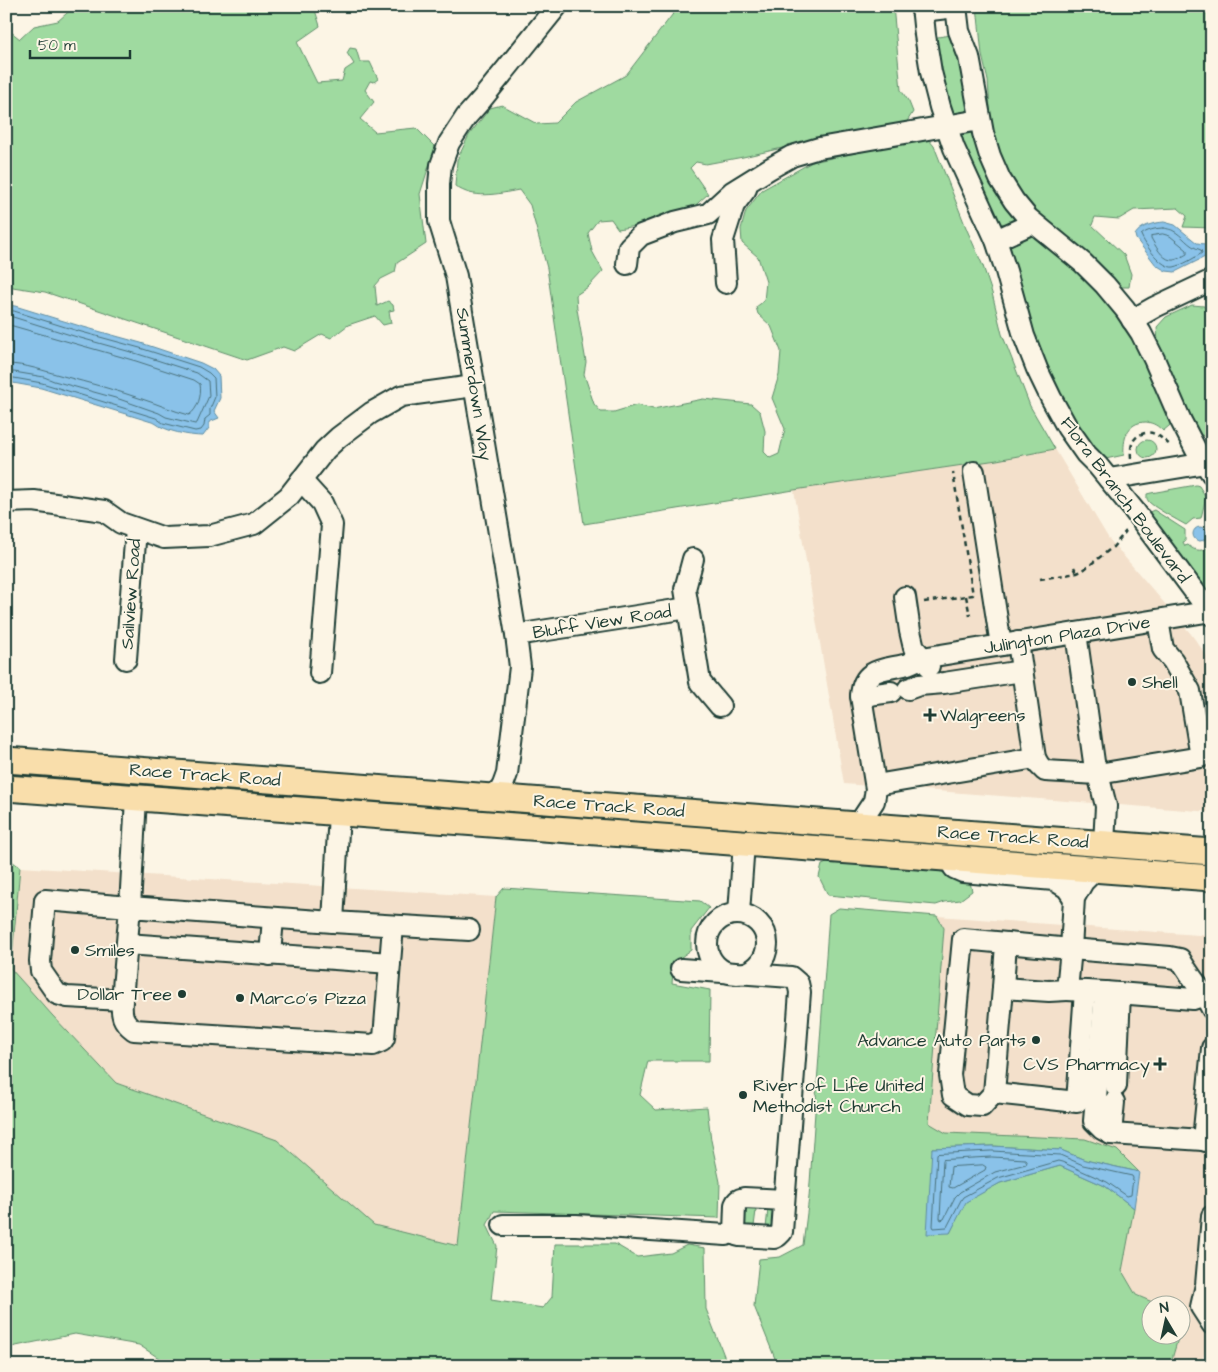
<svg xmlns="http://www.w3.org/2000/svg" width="1218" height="1372" font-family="'Architects Daughter',sans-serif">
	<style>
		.built { fill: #f3e0cb }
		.green { fill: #9fdaa0; stroke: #5f8c6a }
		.water { fill: #8ac2e9; stroke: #5f8da1 }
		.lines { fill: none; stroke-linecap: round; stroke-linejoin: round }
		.shore { stroke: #4a727c; stroke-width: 1 }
		.minor-casing { stroke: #1f3d34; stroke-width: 24 }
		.major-casing { stroke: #1f3d34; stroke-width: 29 }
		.path { stroke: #1f3d34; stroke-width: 2.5; stroke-dasharray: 5 4; stroke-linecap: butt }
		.minor { stroke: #fcf5e5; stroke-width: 20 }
		.major { stroke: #f9deab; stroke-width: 25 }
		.poi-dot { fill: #1f3d34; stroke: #fcf5e5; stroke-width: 2 }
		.labels { text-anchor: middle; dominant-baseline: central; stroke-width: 4; stroke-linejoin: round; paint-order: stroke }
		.street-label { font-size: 18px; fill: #1f3d34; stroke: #fcf5e5 }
		.poi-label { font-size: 18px; fill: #1f3d34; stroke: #fcf5e5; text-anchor: start }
	</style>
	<rect width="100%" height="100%" fill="#fcf5e5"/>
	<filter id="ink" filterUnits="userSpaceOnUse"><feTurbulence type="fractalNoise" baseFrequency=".02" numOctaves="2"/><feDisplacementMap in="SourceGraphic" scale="10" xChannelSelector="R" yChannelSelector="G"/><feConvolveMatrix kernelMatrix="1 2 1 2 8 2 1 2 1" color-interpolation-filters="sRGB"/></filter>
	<g filter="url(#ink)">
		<!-- built -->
		<g class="built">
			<path d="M1055,449L1109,539L1191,634L1212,663V812L844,784L794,490L997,460Z"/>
			<path d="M20,867L496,897L458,1246L374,1225L277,1140L116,1083L52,1015L11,969Z"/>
			<path d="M937,916L1212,936V1323L1201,1366H1179L1172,1359L1179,1335L1180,1334L1183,1321L1181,1317L1180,1304H1157L1136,1295L1122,1271L1134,1208L1085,1139L946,1133L929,1123L944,928Z"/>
		</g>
		<!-- green -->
		<g class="green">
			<path d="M75,6H317L315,10L320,26L297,42L317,83L342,81L345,70L354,64L347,53L350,48L356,49L360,62H370L378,79L374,82L370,81L365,90L374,102L360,119L375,132L416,128L435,147L420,194L426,244L397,263L395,272L381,279L375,286L377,306L388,301L393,305L394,310L389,311L391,323L383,325L375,316L348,325L331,338L322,334L294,351L283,347L247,360L45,292L6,286V28L20,39L34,26L58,21Z"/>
			<path d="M679,6H893L901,90L909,102L913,112L906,123L878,132L791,146L743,157L706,164L696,162L690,168L708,194L689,211L664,221L618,229L611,219L598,220L588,233L592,251L603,271L588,287L576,295L577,309L586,362L584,374L594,404L601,412H614L637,405L653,409L703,399L751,404L760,412L765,431L764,452L770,458L779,454L785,429L772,398L779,375L781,351L771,326L758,314L756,307L764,301L766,282L758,257L742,243L741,229L746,211L762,190L812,162L889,146L928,139L934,146L967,230L983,266L992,293L1002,334L1017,372L1030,406L1055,449L997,460L794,490L584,524L547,268L530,205L519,190C497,194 474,200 455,186L457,160L469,135L490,108L502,105L537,124L555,123L576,102L626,75Z"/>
			<path d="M977,6H1212V228L1183,227L1187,216L1178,208L1134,210L1119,219L1095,217L1092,225L1124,255L1131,274L1129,287H1121L1105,270L1080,246L1044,223L1018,193L992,135L988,81L982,55Z"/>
			<path d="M950,35L961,52L970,110C964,116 959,116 952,113L932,38Z"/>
			<path d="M969,132L974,133L1015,217C1010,225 1006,225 997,222L990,211L960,136L963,133Z"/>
			<path d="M1031,232L1113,300L1175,421L1163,431C1158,426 1154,423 1146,422C1126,422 1123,440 1124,455L1101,460L1076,429L1033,342L1008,251L1011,241Z"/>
			<path d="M1192,305L1204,306L1209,315L1212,332V438L1207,439L1198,432L1176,391L1158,344L1157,327L1166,317Z"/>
			<circle cx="1147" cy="449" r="9"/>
			<path d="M1196,485L1199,486L1206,497L1201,518L1193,519L1186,525C1177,520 1155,508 1149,502C1146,498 1147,498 1147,494L1151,493Z"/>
			<path d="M1211,491L1212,492V524L1206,519Z"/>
			<path d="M1154,510L1185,530V541L1183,542L1185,546L1188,545C1195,552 1204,552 1212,545V597L1207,594L1147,513Z"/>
			<path d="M6,857L20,867L11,969L52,1015L116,1083L277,1140L374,1225L458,1246L496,897L504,888L700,901L709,908L691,931V950L674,962L672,983L710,990L709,1061H648L640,1095L656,1110L707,1107L711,1140L720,1182L719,1218L494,1211L487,1225L497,1246L491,1300L543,1308L552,1297L555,1244H615L637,1257L671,1253L687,1245L705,1248L706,1309L728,1366H171L139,1345L75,1334L6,1348Z"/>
			<path d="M829,862L933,869L970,882L972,891L960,900L945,902L936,905L828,895L819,877L822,865Z"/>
			<path d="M839,908L937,916L944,928L929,1123L946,1133L1085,1139L1117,1150L1139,1172L1085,1160L1061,1150L992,1146L932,1148L950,1233L965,1202L1000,1183L1060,1166L1105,1186L1134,1208L1122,1271L1136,1295L1157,1304H1150V1334L1179,1335L1172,1359L1179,1366H778L754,1306L759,1259L780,1257L803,1245L809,1197L829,914Z"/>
			<path d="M748,1207L754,1208L756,1211L754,1226L752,1228H746L745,1225L746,1208Z"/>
			<path d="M768,1209L772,1210L775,1213L772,1228H766Z"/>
		</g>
		<!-- water -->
		<g class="water">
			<path d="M1164,222L1175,225L1197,243L1212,245V256L1205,257L1175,272L1166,271L1156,265L1136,239L1135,235C1141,225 1154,223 1164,222Z"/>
			<path d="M6,305L15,306L80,326L141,343L201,363L213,369L219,376L220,398L214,411L219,418L209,422V428L203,436C189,436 165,431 155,423L41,388L13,383H6Z"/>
			<circle cx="1200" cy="534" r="7"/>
			<path d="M992,1146L1061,1150L1085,1160L1139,1172L1134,1208L1105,1186L1060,1166L1000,1183L966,1202L950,1233L927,1234L932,1148Z"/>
		</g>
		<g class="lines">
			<!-- shore -->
			<g class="shore">
				<path d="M1164,228C1165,228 1172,230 1172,230C1184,236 1187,246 1201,250L1202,253C1194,258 1183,265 1174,267C1162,269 1145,245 1141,235C1147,230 1156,228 1164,228Z"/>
				<path d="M1163,234L1170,236L1187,250V254C1183,256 1176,261 1171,260C1162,259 1155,245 1151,238V236Z"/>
				<path d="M6,310L14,311L78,331L140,348L199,367L209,373L214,378L215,397L210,409V415L205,419L204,426L201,430L195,431L163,423L156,418L42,383L14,378H6"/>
				<path d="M6,316L13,317L77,337L138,354L197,373L208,381L209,396L197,423L195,424L166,417L159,413L119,399L54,381L44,377L14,372H6"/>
				<path d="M6,324L136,361L194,380L200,384C202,395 198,409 189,415C173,411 158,404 142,399C116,390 89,383 63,376C44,371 26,364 6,364"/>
				<path d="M992,1151L1060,1155L1083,1165L1132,1176L1133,1178L1131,1195L1127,1196L1107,1182L1062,1162L1058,1161L998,1178L963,1197L961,1200L947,1227L934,1228L933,1226L937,1154Z"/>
				<path d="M992,1157L1025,1159L1027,1162L1026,1164L995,1172L960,1192L955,1197L944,1219L941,1220L940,1218L943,1160Z"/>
				<path d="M983,1165L986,1167L985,1170L953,1188L949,1187L951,1167Z"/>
			</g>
			<!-- minor casing -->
			<g class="minor-casing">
				<g id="minor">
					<path d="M922,6L925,35L931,72L940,107L954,148L996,240L1006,271L1024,336L1037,369L1051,398L1067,427L1086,454L1098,466L1133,509L1212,615"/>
					<path d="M956,6L959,31L969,57L983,133L990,156L1000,179L1014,201L1028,218L1083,263L1105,285L1125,309L1141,333L1154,359L1181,421L1196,450L1212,474"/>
					<path d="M922,11L956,7V6"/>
					<path d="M996,240L1033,223"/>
					<path d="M627,264L629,247L641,235L675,222L708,214L732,192L769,169L792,156L819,148L980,120"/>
					<path d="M726,283L723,240L734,205L746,189"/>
					<path d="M1132,320L1155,307L1212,280"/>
					<path d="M974,472L1001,645"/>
					<path d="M1109,479L1212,462"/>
					<path d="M301,480L322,503L332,525L320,673"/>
					<path d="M6,502L34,501L104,511L121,523L164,538L209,536L254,524L289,496L325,450L339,437L371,413L401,396L474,386"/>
					<path d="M693,559L685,589L700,682L720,706"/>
					<path d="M905,597L910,631L914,648L929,666"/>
					<path d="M1076,633L1094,762L1098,774L1106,806L1104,844"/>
					<path d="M516,635L688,608"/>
					<path d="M1018,642L1035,758L1039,765L1045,771L1098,774L1201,757L1190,691L1173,661L1163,649L1158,620"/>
					<path d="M126,659L136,529"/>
					<path d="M908,689L919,685L944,683L1022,671"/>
					<path d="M861,696L891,692"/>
					<path d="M876,785L1035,758"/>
					<path d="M136,798L130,907L45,900L40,961L41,971L57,994L67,997L122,1000L130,907L333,922L469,930"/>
					<path d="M496,798L503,785L507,774L520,667L516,635L456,276L439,221V184L441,165L449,143L466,117L482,99L557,6"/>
					<path d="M858,825L874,801L876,789L861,696C863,668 883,670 904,665C910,664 916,660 922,658L1212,611"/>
					<path d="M949,859L954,868L963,872L1054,880L1067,888L1074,898"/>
					<path d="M1095,870L1083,882L1074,898L1071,949L1170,957L1180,959C1190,977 1203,991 1212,1009"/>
					<path d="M739,913L744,843"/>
					<circle cx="737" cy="944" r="30"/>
					<path d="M333,922L339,813"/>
					<path d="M1006,943L1003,988L994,1093L982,1106L968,1105L953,1095L950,1075L963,939L1071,949L1067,990L1105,992L1094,1121L1102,1129L1111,1134L1203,1140L1212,1143"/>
					<path d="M127,944L390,963"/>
					<path d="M270,955L273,918"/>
					<path d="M681,969L791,977L798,983L800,992L782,1232L778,1236L774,1238L740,1236L736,1235L734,1232L735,1205C737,1200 739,1199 744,1198L784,1200"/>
					<path d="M1003,988L1049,991L1067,990"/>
					<path d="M1105,992L1193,999L1205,995"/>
					<path d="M122,1000C121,1015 122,1021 134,1030L373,1045L382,1041L384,1038L393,926"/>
					<path d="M1116,1086L1120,993"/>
					<path d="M994,1093L1077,1102L1085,991"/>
					<path d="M1111,1134L1114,1102"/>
					<path d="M1203,1140L1212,1048"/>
					<path d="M1212,1216L1206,1285L1201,1307L1212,1324"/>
					<path d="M503,1225H576L726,1235L734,1230"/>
				</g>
			</g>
			<!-- major casing -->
			<g class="major-casing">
				<g id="major">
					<path d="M6,760L1212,852"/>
					<path d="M6,788L1212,878"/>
				</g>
			</g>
			<!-- path -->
			<g class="path">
				<path d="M1131,458C1130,446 1132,436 1145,433C1150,432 1153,433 1157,435C1162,438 1166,442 1170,445"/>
				<path d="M1074,567L1077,573"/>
				<path d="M1040,579L1077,573L1082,571L1113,547L1126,531"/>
				<path d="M966,596L970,616"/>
				<path d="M924,602L973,595L953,473"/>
			</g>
			<!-- minor -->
			<use href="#minor" class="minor"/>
			<!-- major -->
			<use href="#major" class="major"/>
		</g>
	</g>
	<!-- markers -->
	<g class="poi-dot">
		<circle cx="1132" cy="682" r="5"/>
		<path d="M927.5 707.5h5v5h5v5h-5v5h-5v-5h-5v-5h5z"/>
		<circle cx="75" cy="950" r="5"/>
		<circle cx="182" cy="994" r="5"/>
		<circle cx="240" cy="998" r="5"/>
		<circle cx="1036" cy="1040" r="5"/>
		<path d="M1157.5 1056.5h5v5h5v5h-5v5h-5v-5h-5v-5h5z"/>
		<circle cx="743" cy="1095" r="5"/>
	</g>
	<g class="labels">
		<!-- street labels -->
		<g class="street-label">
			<text transform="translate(474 384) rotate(81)">Summerdown Way</text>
			<text transform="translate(1125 500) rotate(53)">Flora Branch Boulevard</text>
			<text transform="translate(131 594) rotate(-86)">Sailview Road</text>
			<text transform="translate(602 622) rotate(-9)">Bluff View Road</text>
			<text transform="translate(1067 635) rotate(-9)">Julington Plaza Drive</text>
			<text transform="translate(205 775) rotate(4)">Race Track Road</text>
			<text transform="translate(609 806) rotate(4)">Race Track Road</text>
			<text transform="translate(1013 837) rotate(4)">Race Track Road</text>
		</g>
		<!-- poi labels -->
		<g class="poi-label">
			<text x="1142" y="682">Shell</text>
			<text x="940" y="715">Walgreens</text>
			<text x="85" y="950">Smiles</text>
			<text x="172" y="994" text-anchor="end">Dollar Tree</text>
			<text x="250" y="998">Marco's Pizza</text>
			<text x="1026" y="1040" text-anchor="end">Advance Auto Parts</text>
			<text x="1150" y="1064" text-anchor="end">CVS Pharmacy</text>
			<text x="753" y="1085">River of Life United<tspan x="753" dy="21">Methodist Church</tspan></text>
		</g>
	</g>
	<!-- margin -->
	<rect width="1218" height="1372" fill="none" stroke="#fcf5e5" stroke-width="25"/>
	<rect x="12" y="12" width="1193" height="1347" fill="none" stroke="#1f3d34" stroke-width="2" filter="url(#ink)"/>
	<!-- north arrow -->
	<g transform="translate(1166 1320) rotate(351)"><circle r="24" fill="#fcf5e5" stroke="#a4ab9e"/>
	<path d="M0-4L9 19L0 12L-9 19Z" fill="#1f3d34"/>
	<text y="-8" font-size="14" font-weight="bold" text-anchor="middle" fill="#1f3d34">N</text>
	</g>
	<!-- scale -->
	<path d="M30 50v8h100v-8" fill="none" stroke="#1f3d34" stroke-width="2.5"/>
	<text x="38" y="50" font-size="15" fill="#1f3d34" stroke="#fcf5e5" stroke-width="4" paint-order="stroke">50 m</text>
</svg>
